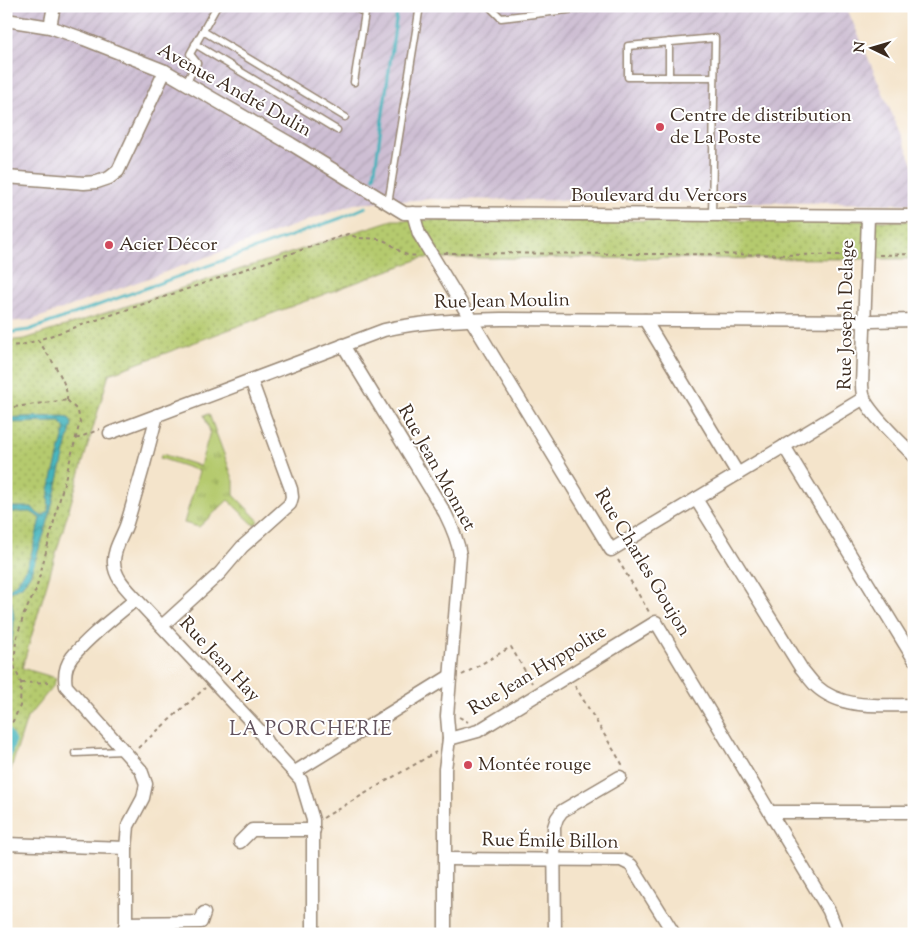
<svg xmlns="http://www.w3.org/2000/svg" width="920" height="940" font-family="'Sorts Mill Goudy',serif">
	<style>
		.industrial { fill: url(#industrial-furrows) }
		.grass { fill: url(#grass-tufts); stroke: #787a46 }
		.park { fill: url(#park-dots); stroke: #787a46 }
		.water { fill: url(#water-waves); stroke: #3f6e6d }
		.lines { fill: none; stroke-linecap: round; stroke-linejoin: round }
		.stream { stroke: #43b3bc; stroke-width: 3 }
		.canal { stroke: #43b3bc; stroke-width: 11 }
		.service-casing { stroke: #988774; stroke-width: 9 }
		.minor-casing { stroke: #988774; stroke-width: 15 }
		.path { stroke: #988774; stroke-width: 2; stroke-dasharray: 4 4; stroke-linecap: butt }
		.service { stroke: #fff; stroke-width: 6 }
		.minor { stroke: #fff; stroke-width: 12 }
		.poi-dot { fill: #d1495b; stroke: #fff; stroke-width: 2 }
		.labels { text-anchor: middle; dominant-baseline: central; stroke-width: 4; stroke-linejoin: round; paint-order: stroke }
		.street-label { font-size: 19px; fill: #3b2a1e; stroke: #fff }
		.poi-label { font-size: 19px; fill: #3b2a1e; stroke: #fff; text-anchor: start }
		.neighbourhood-label { font-size: 20px; letter-spacing: 1px; fill: #62525d; stroke: #fff }
	</style>
	<defs>
		<pattern id="industrial-furrows" width="10" height="10" patternUnits="userSpaceOnUse" patternTransform="scale(1.25)"><rect width="10" height="10" fill="#cdbed3"/><path d="M-1 1l2-2M0 10L10 0M9 11l2-2" fill="none" stroke="#b1a3b5"/></pattern>
		<pattern id="grass-tufts" width="24" height="20" patternUnits="userSpaceOnUse" patternTransform="scale(1.25)"><rect width="24" height="20" fill="#b5ca6e"/><path d="M3 7l-1-3M5 7V3M7 7l1-3M15 17l-1-3M17 17v-4M19 17l1-3" fill="none" stroke="#94a45a"/></pattern>
		<pattern id="park-dots" width="8" height="8" patternUnits="userSpaceOnUse" patternTransform="scale(1.25)"><rect width="8" height="8" fill="#b5ca6e"/><path d="M2 2h.1M6 6h.1" fill="none" stroke="#94a45a" stroke-width="1.8" stroke-linecap="round"/></pattern>
		<pattern id="water-waves" width="16" height="10" patternUnits="userSpaceOnUse" patternTransform="scale(1.25)"><rect width="16" height="10" fill="#43b3bc"/><path d="M0 5q4-4 8 0t8 0" fill="none" stroke="#399298"/></pattern>
	</defs>
	<rect width="100%" height="100%" fill="#fff"/>
	<filter id="ink" filterUnits="userSpaceOnUse"><feTurbulence type="fractalNoise" baseFrequency=".02" numOctaves="2"/><feDisplacementMap in="SourceGraphic" scale="10" xChannelSelector="R" yChannelSelector="G"/><feConvolveMatrix kernelMatrix="1 2 1 2 8 2 1 2 1" color-interpolation-filters="sRGB"/></filter>
	<filter id="wash" filterUnits="userSpaceOnUse"><feTurbulence type="fractalNoise" baseFrequency=".0096" numOctaves="4" result="noise"/><feDisplacementMap in="SourceGraphic" scale="20" xChannelSelector="R" yChannelSelector="G"/><feGaussianBlur stdDeviation="1.12" result="paint"/><feColorMatrix in="noise" values="0 0 0 0 0 0 0 0 0 0 0 0 0 0 0 0 0 1.4 0 .05"/><feComposite in="paint" operator="in"/></filter>
	<g filter="url(#wash)">
		<rect width="100%" height="100%" fill="#f4e4cb"/>
		<!-- industrial -->
		<path class="industrial" d="M6,6H846L914,166V204L430,199L354,204L32,320L6,322Z"/>
		<!-- grass -->
		<path class="grass" d="M209,414L234,481V495L259,521L254,525L228,500L199,527L184,523L199,471L160,458L162,454L200,466L210,432L204,415Z"/>
		<!-- park -->
		<path class="park" d="M392,220L914,221V259L422,258L109,374L22,668L56,678L54,685L27,718L6,785V341L25,339Z"/>
		<!-- water -->
		<path class="water" d="M22,417L64,416L70,419L72,424L47,525L34,564L30,575L22,586L11,591L8,595C20,618 11,642 6,666C6,650 9,635 9,619C9,609 6,601 6,591C10,588 15,585 18,581C30,568 36,535 40,518L31,512H7L6,507H32L37,513L42,516L48,512L49,490L65,430L63,425L60,422L6,423V418Z"/>
		<g class="lines">
			<!-- stream -->
			<g class="stream">
				<path d="M374,177L398,6"/>
				<path d="M6,333L29,330L341,218L366,207"/>
			</g>
			<!-- canal -->
			<path class="canal" d="M6,734L10,742L6,755"/>
		</g>
	</g>
	<g filter="url(#ink)">
		<g class="lines">
			<!-- service casing -->
			<g class="service-casing">
				<g id="service">
					<path d="M353,6L365,13L354,82"/>
					<path d="M489,6L501,18L600,6"/>
					<path d="M203,31L345,117"/>
					<path d="M195,44L337,130"/>
					<path d="M669,77V42"/>
					<path d="M186,83L197,63L190,54L217,6"/>
					<path d="M388,204L420,6"/>
					<path d="M712,216L715,38L628,46V77H714"/>
					<path d="M75,753L123,751"/>
				</g>
			</g>
			<!-- minor casing -->
			<g class="minor-casing">
				<g id="minor">
					<path d="M6,20L50,27L84,39L165,71L291,144L404,213L914,216"/>
					<path d="M50,27L54,6"/>
					<path d="M6,177L84,183L97,182L109,178L118,171L165,71"/>
					<path d="M413,213L419,234L611,550L864,398"/>
					<path d="M868,217L862,385C862,390 863,396 865,401C876,420 898,439 914,456"/>
					<path d="M645,320L738,474"/>
					<path d="M343,345L445,513C452,527 458,540 460,555L447,716L449,739"/>
					<path d="M157,415C148,451 138,487 127,523C123,536 113,549 114,563C115,578 126,588 136,599L259,730L267,743L301,780L313,820V934"/>
					<path d="M110,433L384,330C423,321 461,320 501,319L872,321L914,320"/>
					<path d="M784,446L914,659"/>
					<path d="M696,499L801,668C806,674 811,681 816,686C842,710 882,705 914,705"/>
					<path d="M162,626L220,573L242,547L290,504L292,497L291,489L251,380"/>
					<path d="M295,772L450,676"/>
					<path d="M770,812H914"/>
					<path d="M240,842L252,830H314"/>
					<path d="M6,844L126,848"/>
					<path d="M446,859L621,860L631,865L674,934"/>
					<path d="M126,923L201,922L204,913"/>
					<path d="M123,934L126,923V848L128,826L143,798L146,784L141,770L66,686C64,676 66,665 72,657C90,635 115,617 136,599"/>
					<path d="M445,934V769L449,739L478,731L656,622L829,911L838,934"/>
					<path d="M555,934L554,827L557,818L562,811L620,777"/>
				</g>
			</g>
			<!-- path -->
			<g class="path">
				<path d="M444,253L854,255"/>
				<path d="M879,255L914,254"/>
				<path d="M6,346L22,345L38,340"/>
				<path d="M67,400C69,383 48,355 38,340L348,234C351,235 355,237 359,238C368,239 378,237 387,242C400,249 401,258 419,255"/>
				<path d="M6,408L67,400"/>
				<path d="M76,439L100,429"/>
				<path d="M618,560L649,612"/>
				<path d="M462,675L511,647L532,683"/>
				<path d="M21,683L53,682"/>
				<path d="M575,686L622,764L621,766"/>
				<path d="M459,717L468,722"/>
				<path d="M6,728L13,721L20,706L21,683L14,666L16,640L24,614L36,590L80,422L78,411L67,400"/>
				<path d="M138,748L205,688"/>
				<path d="M323,818L436,752"/>
			</g>
			<!-- service -->
			<use href="#service" class="service"/>
			<!-- minor -->
			<use href="#minor" class="minor"/>
		</g>
	</g>
	<!-- markers -->
	<g class="poi-dot">
		<circle cx="660" cy="127" r="5"/>
		<circle cx="109" cy="245" r="5"/>
		<circle cx="468" cy="765" r="5"/>
	</g>
	<g class="labels">
		<!-- street labels -->
		<g class="street-label">
			<text transform="translate(234 91) rotate(29)">Avenue André Dulin</text>
			<text x="659" y="196">Boulevard du Vercors</text>
			<text transform="translate(502 302) rotate(-1)">Rue Jean Moulin</text>
			<text transform="translate(847 315) rotate(-89)">Rue Joseph Delage</text>
			<text transform="translate(436 468) rotate(61)">Rue Jean Monnet</text>
			<text transform="translate(642 563) rotate(59)">Rue Charles Goujon</text>
			<text transform="translate(219 660) rotate(47)">Rue Jean Hay</text>
			<text transform="translate(538 671) rotate(-31)">Rue Jean Hyppolite</text>
			<text transform="translate(550 842) rotate(1)">Rue Émile Billon</text>
		</g>
		<!-- poi labels -->
		<g class="poi-label">
			<text x="670" y="116">Centre de distribution<tspan x="670" dy="22">de La Poste</tspan></text>
			<text x="119" y="245">Acier Décor</text>
			<text x="478" y="765">Montée rouge</text>
		</g>
		<!-- neighbourhood labels -->
		<g class="neighbourhood-label">
			<text x="311" y="730">LA PORCHERIE</text>
		</g>
	</g>
	<!-- margin -->
	<rect width="920" height="940" fill="none" stroke="#fff" stroke-width="25"/>
	<!-- north arrow -->
	<g transform="translate(872 48) rotate(275)" stroke="#ffffff" stroke-width="4" paint-order="stroke">
	<path d="M0-4L9 19L0 12L-9 19Z" fill="#3b2a1e"/>
	<text y="-8" font-size="14" font-weight="bold" text-anchor="middle" fill="#3b2a1e">N</text>
	</g>
</svg>
